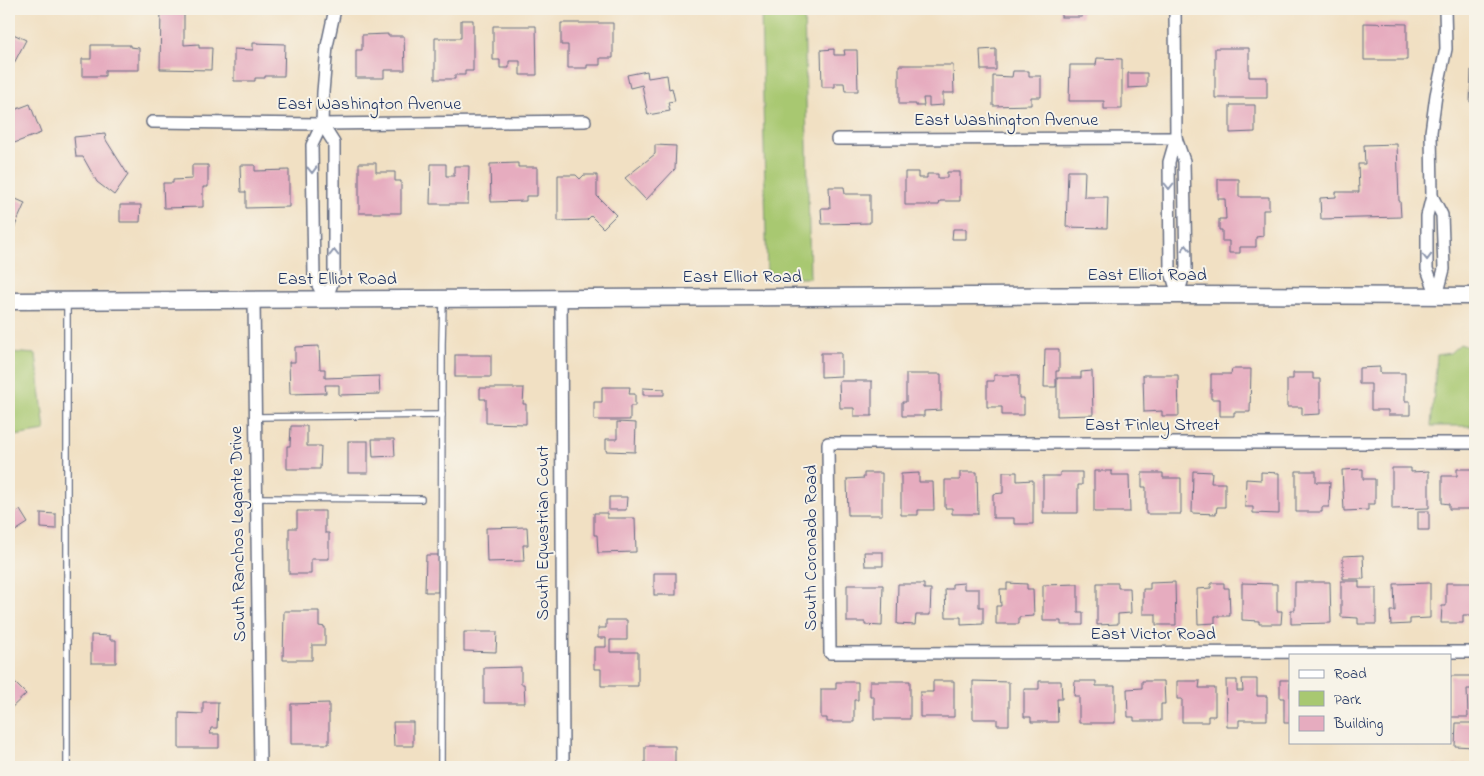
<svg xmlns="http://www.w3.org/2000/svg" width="1484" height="776" font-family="'Indie Flower',sans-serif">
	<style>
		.green { fill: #a8c871; stroke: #627c68 }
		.building { fill: #e6acbf }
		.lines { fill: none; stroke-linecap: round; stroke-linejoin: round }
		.lane-casing { stroke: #666d81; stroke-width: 8 }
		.street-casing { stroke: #666d81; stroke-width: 14 }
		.secondary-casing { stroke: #666d81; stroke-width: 19 }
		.lane { stroke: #fff; stroke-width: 5.5 }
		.street { stroke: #fff; stroke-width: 11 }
		.secondary { stroke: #fff; stroke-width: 16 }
		.oneway { stroke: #8d97ae }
		.labels { text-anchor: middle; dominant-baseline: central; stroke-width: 4; stroke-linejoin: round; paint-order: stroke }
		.street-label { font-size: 18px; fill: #1b2f5e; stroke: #f7f3e8 }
	</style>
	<rect width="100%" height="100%" fill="#f7f3e8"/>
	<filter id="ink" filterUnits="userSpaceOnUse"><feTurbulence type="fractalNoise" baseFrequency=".02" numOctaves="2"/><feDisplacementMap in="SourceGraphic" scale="10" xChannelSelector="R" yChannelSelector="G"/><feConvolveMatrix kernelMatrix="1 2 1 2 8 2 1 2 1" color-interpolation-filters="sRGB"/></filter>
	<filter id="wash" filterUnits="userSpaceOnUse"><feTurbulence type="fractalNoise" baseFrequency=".0096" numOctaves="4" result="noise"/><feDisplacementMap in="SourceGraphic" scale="20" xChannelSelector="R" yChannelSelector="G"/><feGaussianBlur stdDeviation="1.12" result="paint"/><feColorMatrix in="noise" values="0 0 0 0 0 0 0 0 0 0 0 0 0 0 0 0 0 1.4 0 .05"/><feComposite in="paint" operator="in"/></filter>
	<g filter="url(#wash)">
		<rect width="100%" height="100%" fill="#f1e0c3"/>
		<!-- green -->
		<g class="green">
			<path d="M761,9H804L810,278H767Z"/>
			<path d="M1460,344L1471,348L1475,356V426H1431L1437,355L1450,353Z"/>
			<path d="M9,352L36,354L45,431L9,437Z"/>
		</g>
		<g id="blocks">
			<!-- building -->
			<g class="building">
				<path d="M161,9H184V45L199,44V48H212L211,70L160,69Z"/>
				<rect x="897" y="9" width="25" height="2"/>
				<rect x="1061" y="9" width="21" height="8"/>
				<path d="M461,20H473V71H465V75H455V79H435V38H461Z"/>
				<path d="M561,23H613V58H600V65H587V68H568V45H561Z"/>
				<path d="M1364,23L1407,24V60H1364Z"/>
				<path d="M493,26H536L537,75H520V61H509V68H500V60H493Z"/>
				<path d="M9,32L26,40L11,69L9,68Z"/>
				<path d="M388,34V36H404L405,70H384V78H356V50H362V35Z"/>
				<path d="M253,43L285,44L284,76H265V78H255V81H234V49L253,50Z"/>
				<path d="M91,45H130V47L139,48V70H105V76H82V59H91Z"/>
				<path d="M1215,48H1249V77H1267V98H1215Z"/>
				<path d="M834,49V55H845L844,50H857L858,91H845L844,83H835V87H822L821,50Z"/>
				<path d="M996,49V70H981L980,50Z"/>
				<path d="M1097,58L1122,59V109H1104V101H1069L1070,65H1096Z"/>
				<path d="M899,65H953L954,93H943V105L929,106V98H923L924,106H916V104H899Z"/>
				<path d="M1471,70H1475V103L1470,102Z"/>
				<path d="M647,71L648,78L667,75L669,89L672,88L675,101L668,102L670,111L648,115L642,85L630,88L627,75Z"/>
				<path d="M1013,71H1029V76H1041V97H1031V105L993,106V76L1012,77Z"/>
				<path d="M1128,73H1147V87L1128,88Z"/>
				<path d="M30,104L41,133L9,145V112Z"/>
				<path d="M1230,105H1255V132L1230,133Z"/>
				<path d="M105,134L106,140L128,175L114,195L97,182L83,157H76L74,137Z"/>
				<path d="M1397,144L1399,201H1400L1401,217L1321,219L1320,198L1336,197V192H1359L1358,164H1365L1364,145Z"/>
				<path d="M655,145L676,146L675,169L646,200L625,178L655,154Z"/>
				<path d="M359,163H376V172H395V181H401V213H359Z"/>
				<path d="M518,163V167H537V196H526V201L491,202L490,164Z"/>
				<path d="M431,164H446V176H454V166H469L468,204H430Z"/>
				<path d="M192,165H208V187H203V207L164,208L163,183H173V180L192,179Z"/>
				<path d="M240,165H255V171L289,170V207L246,208V192H241Z"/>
				<path d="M1068,171H1085L1084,197H1108L1107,228L1066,227Z"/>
				<path d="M905,172H918V178H927V174H938V178H947V172H960V201H940L939,205H905Z"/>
				<path d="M558,175H576L580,179L584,175H597V196L616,215L603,228L591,216L587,220L558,221Z"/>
				<path d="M1218,179H1239V197H1269V210H1263V236L1256,237V247H1240V253H1229V241H1222V230H1219V219H1226L1225,199H1218Z"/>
				<path d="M829,187H844L845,194H870V223L822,224L821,208H830Z"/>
				<path d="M9,196L25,203L12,233L9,231Z"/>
				<path d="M120,205H141L140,222H120Z"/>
				<path d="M953,229H966V239H952Z"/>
				<path d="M319,346L320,369H325V378L379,376L380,394L339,395V385H325L326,393L290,394L289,362H295V347Z"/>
				<path d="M1045,349H1059V371H1056V387H1044Z"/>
				<path d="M821,353H841V376L821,377Z"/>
				<rect x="455" y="355" width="36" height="22"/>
				<path d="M1380,367V373H1405V401H1410V415H1388V410H1371V384H1359V368Z"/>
				<path d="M1232,369H1251L1250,412H1234V416H1220V399H1211V374H1231Z"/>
				<path d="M1092,371L1093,415L1057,416V378H1081V372Z"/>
				<path d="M1293,373H1313V379H1320V414L1302,415V407H1287V379H1293Z"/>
				<path d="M906,374H941V410L924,411V416H902V402H906Z"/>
				<path d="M994,375H1019V398H1024V415H1002V407H987V381H994Z"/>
				<path d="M1143,375H1178L1179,416H1162V411L1144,412Z"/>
				<path d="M839,381H872V416H854V408H840Z"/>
				<path d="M602,387H630L629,394H635V406H630V420H594V402H602Z"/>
				<path d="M480,388H524L523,404H526V424L486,423V399H480Z"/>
				<path d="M643,388L664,389V395H643Z"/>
				<path d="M617,422L636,423L635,452L606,451V439H617Z"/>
				<path d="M291,426H307V446H321L320,469H287V446H290Z"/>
				<path d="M372,439H394L395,456L373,457Z"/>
				<rect x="348" y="441" width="20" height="32"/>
				<path d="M1392,468H1411V472L1429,471V508L1392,509Z"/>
				<path d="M1363,469V479H1375V504H1368V510L1344,511L1342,470Z"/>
				<path d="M1457,469H1475V509H1449V504L1442,503V476H1457Z"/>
				<path d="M1094,471H1112V475H1129L1130,512H1094Z"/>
				<path d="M1193,471L1212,472L1211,483H1225V507H1217L1216,514L1192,513Z"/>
				<path d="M1296,471H1316V482H1330L1329,507H1322V512H1296Z"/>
				<path d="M960,472H977L978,514H952V508H945V480H960Z"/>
				<path d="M1003,472H1017V481L1033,480V524H1014V518H993V494L1003,493Z"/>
				<path d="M1060,472H1082V485H1078V513H1043V476H1060Z"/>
				<path d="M1261,472L1279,473V514L1253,513V507H1245L1246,479L1261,480Z"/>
				<path d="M864,473H882V515H848L847,479L864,478Z"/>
				<path d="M919,473V482H933L934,510H918V515H901V474Z"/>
				<path d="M1142,473H1163V478H1181V514H1146V487H1142Z"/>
				<path d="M609,497H627L626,510H609Z"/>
				<path d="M9,503L15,513L20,510L28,523L9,535Z"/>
				<path d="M297,511H325V533H329V559H311V574H289V528H297Z"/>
				<rect x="1418" y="511" width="11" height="19"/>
				<path d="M41,513L56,514V529L41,528Z"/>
				<path d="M594,513H607V518H635L636,552L598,553L597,535H594Z"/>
				<path d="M527,527L528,545H523L524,561L487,562L486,528Z"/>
				<path d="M864,552H883V566H865Z"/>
				<path d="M426,555H439L438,592H425Z"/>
				<path d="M1363,555L1364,579H1343V556Z"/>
				<rect x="654" y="573" width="22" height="22"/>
				<path d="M1341,581H1359V588H1376V624H1358V618L1341,617Z"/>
				<path d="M1175,582L1176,625H1156V614H1143V589H1150V583Z"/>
				<path d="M1295,582H1330L1331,623L1291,624V610H1295Z"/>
				<path d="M964,583V589H979V607H983V624L961,625V617H946L945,589H952V584Z"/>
				<path d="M1007,583L1027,584V589H1033L1034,616L1019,617V624H996V606H1001L1000,589H1007Z"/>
				<path d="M1097,583H1118V588H1130L1131,613L1118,614V624L1097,625Z"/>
				<path d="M1211,583H1224V588H1229L1230,616H1215V623L1198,624L1197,589L1211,588Z"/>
				<path d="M1242,583L1277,584V611H1282L1281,624H1259V621L1242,620Z"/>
				<path d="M1430,583V618L1410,619V624L1391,625L1390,611H1395L1394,584Z"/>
				<path d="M1446,583H1472V587H1475V615H1463V623H1441L1442,606H1446Z"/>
				<path d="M898,584H924V589H931L930,615H916L915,625L897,624Z"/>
				<path d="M1078,584V612H1083V625H1061V621H1043V585Z"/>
				<path d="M847,585H883L882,626L865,625V622H847Z"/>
				<path d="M284,611H319V626L325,627V645H312V660H283Z"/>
				<path d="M606,620H627V640H610V652H638V686H601V669H594V647H606V638H598V628H606Z"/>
				<path d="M464,632H497L496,652L464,651Z"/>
				<path d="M91,635L110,636V640H116V663H91Z"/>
				<path d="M521,667V684H524L525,703H484V668Z"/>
				<path d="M1450,676H1472V689H1467L1468,717H1450Z"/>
				<path d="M1242,679H1257V696H1267V720H1239V727H1227L1226,680H1237V691H1243Z"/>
				<path d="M1280,680H1290V723H1284V698H1280Z"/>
				<path d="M870,681H910V719H874V696H870Z"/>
				<path d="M933,681H954V717H920V692H933Z"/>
				<path d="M973,681L1009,682V725H997V719H973Z"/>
				<path d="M1039,681H1061L1062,699H1057L1058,722H1031V717H1024V689H1039Z"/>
				<path d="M1075,681H1096V686H1115V723H1079V696H1074Z"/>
				<path d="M1142,681H1164L1165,704H1161V721H1134V717H1128L1127,689L1142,688Z"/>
				<path d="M1177,681H1200L1199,688H1215V716H1208V722H1182V699H1177Z"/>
				<path d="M836,682H858V700H854V722H827V718H821V689H836Z"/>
				<path d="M15,683L26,694L9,710V684L11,687Z"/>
				<path d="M203,702H218L217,728H211L210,734H219V748H179V713L203,714Z"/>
				<path d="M329,703V744H291V704Z"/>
				<path d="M393,722H413V746H394Z"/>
				<path d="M1456,723H1474V747L1455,746Z"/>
				<path d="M645,746H675V765L663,764V767H645Z"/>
				<rect x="109" y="764" width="18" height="3"/>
				<path d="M1454,764L1467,765V767H1454Z"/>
			</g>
		</g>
	</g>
	<g filter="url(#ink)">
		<use href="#blocks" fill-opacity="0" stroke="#666d81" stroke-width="1"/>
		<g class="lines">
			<!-- lane casing -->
			<g class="lane-casing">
				<g id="lane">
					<path d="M67,302V767"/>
					<path d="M255,417L442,415"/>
					<path d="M256,498L421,499"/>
					<path d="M441,767L442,344L443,301"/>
				</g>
			</g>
			<!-- street casing -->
			<g class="street-casing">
				<g id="street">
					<path d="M1175,9L1176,138L1169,162L1170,269L1178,295"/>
					<path d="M152,122L322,124L585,121"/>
					<path d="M322,124L334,143V278L326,300"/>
					<path d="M1176,138L1184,161L1186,268L1178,295"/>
					<path d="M837,139L1176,138"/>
					<path d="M1432,196L1442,215L1444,269L1437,296"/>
					<path d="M1437,296L1427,269V216L1432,196L1431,132L1436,95L1446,49L1445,9"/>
					<path d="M561,299L563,767"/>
					<path d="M326,300L314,278L312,145L322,124L323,92L327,46L335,9"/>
					<path d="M254,301L260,767"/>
					<path d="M1475,443H828L830,653L1475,652"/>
				</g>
			</g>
			<!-- secondary casing -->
			<g class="secondary-casing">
				<path id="secondary" d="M9,301L1178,295L1475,296"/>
			</g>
			<!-- lane -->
			<use href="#lane" class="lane"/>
			<!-- street -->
			<use href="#street" class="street"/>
			<!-- secondary -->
			<use href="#secondary" class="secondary"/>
		</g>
		<!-- one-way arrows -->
		<defs><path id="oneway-chevron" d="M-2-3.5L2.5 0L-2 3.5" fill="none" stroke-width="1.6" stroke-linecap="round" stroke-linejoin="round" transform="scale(1.25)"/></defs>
		<g class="oneway">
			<use href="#oneway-chevron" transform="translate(312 170) rotate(89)"/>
			<use href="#oneway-chevron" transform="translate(1169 186) rotate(90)"/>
			<use href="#oneway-chevron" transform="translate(1186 248) rotate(-91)"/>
			<use href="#oneway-chevron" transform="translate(334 253) rotate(-90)"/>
			<use href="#oneway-chevron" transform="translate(1427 257) rotate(89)"/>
		</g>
	</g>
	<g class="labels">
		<!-- street labels -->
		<g class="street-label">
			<text x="369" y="105">East Washington Avenue</text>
			<text x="1006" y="121">East Washington Avenue</text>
			<text x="1147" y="276">East Elliot Road</text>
			<text x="742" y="278">East Elliot Road</text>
			<text x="337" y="280">East Elliot Road</text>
			<text x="1152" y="426">East Finley Street</text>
			<text transform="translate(544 533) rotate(-90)">South Equestrian Court</text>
			<text transform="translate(239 534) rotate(-91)">South Ranchos Legante Drive</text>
			<text transform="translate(812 548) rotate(-90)">South Coronado Road</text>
			<text x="1153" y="635">East Victor Road</text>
		</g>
	</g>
	<!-- margin -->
	<rect width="1484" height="776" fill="none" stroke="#f7f3e8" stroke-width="30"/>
	<!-- legend -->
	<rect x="1289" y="654" width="162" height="90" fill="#f7f3e8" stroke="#9fa5b1"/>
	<rect x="1299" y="670" width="25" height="8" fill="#ffffff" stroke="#9fa5b1"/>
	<text x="1334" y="678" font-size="15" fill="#1b2f5e">Road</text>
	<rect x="1299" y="691" width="25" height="15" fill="#a8c871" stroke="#9fa5b1"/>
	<text x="1334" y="704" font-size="15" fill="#1b2f5e">Park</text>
	<rect x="1299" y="716" width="25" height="15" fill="#e6acbf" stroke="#9fa5b1"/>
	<text x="1334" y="728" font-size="15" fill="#1b2f5e">Building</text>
</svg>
